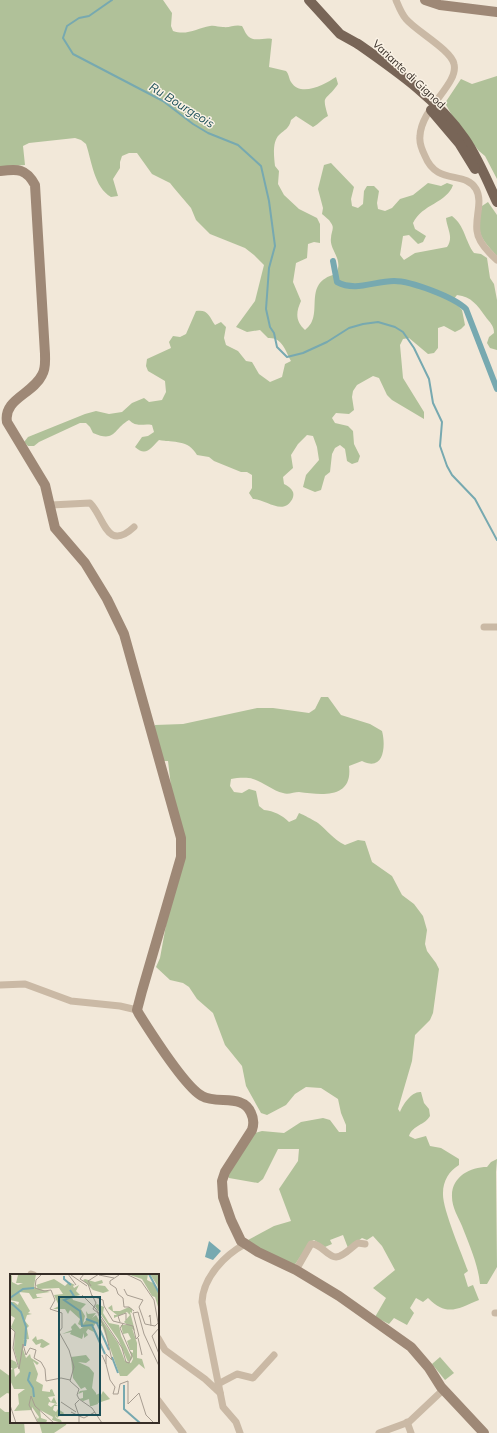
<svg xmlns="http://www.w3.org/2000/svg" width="497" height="1433" font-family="Mulish,sans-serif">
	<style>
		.green { fill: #b0c199 }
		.water { fill: #77a9b0 }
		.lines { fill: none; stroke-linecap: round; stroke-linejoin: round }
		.stream { stroke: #77a9b0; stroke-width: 2 }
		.canal { stroke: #77a9b0; stroke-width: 6 }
		.street { stroke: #cab9a5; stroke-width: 7 }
		.secondary { stroke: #9e8876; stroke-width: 10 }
		.primary { stroke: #786557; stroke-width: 10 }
		.primary-bridge { stroke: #786557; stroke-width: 10 }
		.labels { text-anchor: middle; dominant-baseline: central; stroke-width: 3; stroke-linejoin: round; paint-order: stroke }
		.street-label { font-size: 11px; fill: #362d26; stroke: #faf2e5 }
		.water-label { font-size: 12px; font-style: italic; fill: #1b4f58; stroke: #faf2e5 }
		.inset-river { fill: none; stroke: #77a9b0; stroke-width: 2 }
		.inset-road { fill: none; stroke: #a79d91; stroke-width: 1 }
		.view { fill: #1b4f58; fill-opacity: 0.15; stroke: #1b4f58; stroke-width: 2 }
		.inset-edge { fill: none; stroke: #362d26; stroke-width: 2 }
	</style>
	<rect width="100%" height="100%" fill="#f2e8d9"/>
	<!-- green -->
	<g class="green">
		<path d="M0,0H163L172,13L171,26L173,31C187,36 197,28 210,26C215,25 218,27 223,27C230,28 235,24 242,26C244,29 246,35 249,37C255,42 265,37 272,39L269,67L286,71C289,74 289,79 291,82C301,98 325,84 336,77L338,84C326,102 321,93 328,116C322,119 319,124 313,127L296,116L291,120C289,129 285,129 279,135C272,142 274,157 275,166L279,171L278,184L284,195L299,209L317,218L320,224V243L314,242L308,244L307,258L296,263L293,282L301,301C296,312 295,321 305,330C326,315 300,283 336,274C344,259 329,250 331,238C331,232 335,228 331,223C329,219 325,217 322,214L323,208L318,189L324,165L331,163L354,187L351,199L352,206L358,208L363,204L364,191L367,186H374L379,191L377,203L378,209L385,211L392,208L400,199L413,195L428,183L441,186L447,183L453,185C447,203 422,204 413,223L415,229L426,236L423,242L418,244L409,235L403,236L400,255L404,260L415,253L447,247C454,237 447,229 446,218L452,216C465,226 465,241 474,253L481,254L487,258L490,278L494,284L497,300V350L490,348L487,343L489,337L494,333C494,325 490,323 485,316C477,305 472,297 457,295L453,300L462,310L465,325L461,329L455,332L444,326L438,328V348L434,353L428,354L409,338L403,339L400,345L403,378L424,412V419L392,400L387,395L379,378L373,376L357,385L353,391L352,397L354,410L349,414L336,413L332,418L335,423L348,426L353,431L354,444L360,456L358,462L352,464L347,461L345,449L340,445L335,448L332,454L330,472L325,476L321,490L315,492L303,487L306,475L319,460L317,447L313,436L307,435L298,444L291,455L293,468L283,477L284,484C288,486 291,488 293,492C294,495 293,499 291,501C282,515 265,499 253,499L249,493L252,488V475L247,472H241L214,461L209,457L197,455C188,439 174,443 159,440C151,448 146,457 135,447L142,437L148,436L154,432L152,425C143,423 137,428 129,420C113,429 116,443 93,433L90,427L86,423H80L39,442L34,446H28L24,442L28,437L85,414L96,411L109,414L122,412L132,403L144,398L149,402L162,400L166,392L165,381L148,371L146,366L147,359L171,348L169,342L173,336L180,337L186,334L196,311C208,309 209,316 215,325L221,322L226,327L224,338L226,345L238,351L246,361L252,362L259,374L270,382L282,377L285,364L291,361C285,350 282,337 268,338L260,330L247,332L236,327L255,301L264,265L254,255L245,248L210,234L196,220L191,208L174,188L170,183L152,174L137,153H129L122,156L120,162V168L113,179L118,196L111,197C94,187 92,162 86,144L81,140L75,138L29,143L23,146L25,165L0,167Z"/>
		<path d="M497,76V179L485,156L479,151L454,119L445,103L461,79L472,84Z"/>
		<path d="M488,202L497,215V256C479,237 476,232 482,206Z"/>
		<path d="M321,697H328L341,715L370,724L382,731C386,746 384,772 362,761L349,766C353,799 322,795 299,792C294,792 288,795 283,793C273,791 263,782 253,779C247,777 237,778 231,779L230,786L234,792L242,793L249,789L256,791L259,806L264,810C274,811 282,815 289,822L296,819L299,813C302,814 317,822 318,823C328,831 333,839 345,845L358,840L365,841L372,862L392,876L402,895L414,904L423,916L427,930L425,944L427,951L436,963L439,969L433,1013L430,1020L415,1035L412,1061L398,1109L400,1112C403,1104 412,1091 421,1092L424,1103L429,1109L430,1116C425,1125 413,1125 409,1136L415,1139L426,1136L430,1146L441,1148L459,1159V1165C449,1171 443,1181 443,1193C442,1208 462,1254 468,1271L464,1274L468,1287L473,1285L479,1300C457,1309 447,1317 428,1298L423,1302L416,1298L410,1308L414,1313L407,1325L394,1318L389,1324L375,1317L386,1298L373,1288L395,1270L382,1246L373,1236L367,1240L362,1238L348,1248L343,1235L330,1240L332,1244L325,1247L314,1240L310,1242L294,1266L255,1246L248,1240L274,1226L291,1221L279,1189L298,1161L299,1149H278L263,1179L258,1183L229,1178L227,1175L255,1133L262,1131L284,1133L301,1122L323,1118L330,1120L339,1132H346V1125L341,1113L338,1099L321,1088L306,1087L295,1094L286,1105L267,1115L261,1113L246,1086L242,1066L225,1045L213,1013L197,999L189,987L183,983L170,980L156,967L160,958L168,914L186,853L172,795L168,761H163L154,729L155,725L183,724L257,708H273L309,713L315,709Z"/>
		<path d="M497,1159L496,1172L497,1267L487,1284H480C478,1264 469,1244 462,1226C458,1217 452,1207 452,1197C451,1177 470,1167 487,1167L491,1162Z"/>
		<path d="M440,1357L454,1373L445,1380L432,1364Z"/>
		<path d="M0,1369L11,1377V1394L7,1393L0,1398Z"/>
		<path d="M0,1408L5,1412H11V1422H24L25,1433H0Z"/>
		<path d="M39,1422H67L66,1425L54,1433H42Z"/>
	</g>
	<!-- water -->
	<path class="water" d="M209,1241L221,1251L213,1260L205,1257Z"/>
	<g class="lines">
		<!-- stream -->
		<path class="stream" d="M112,0L89,16L79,18L67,26L63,38L73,54L163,101L193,124L208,133L238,145L261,166L269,201L275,246L269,268L266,309L270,327L274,333L277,347L287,357L303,353L327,342L349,328L363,324L378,322L395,327L403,332L414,348L429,379L433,403L442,422L440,446L447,466L452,475L475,499L497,540"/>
		<!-- canal -->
		<path class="canal" d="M333,261L337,282C356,292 374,281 394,281C411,281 454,297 466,309L497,389"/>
		<!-- street -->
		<g class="street">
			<path d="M396,0C399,7 401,13 406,19C416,31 451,50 454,64C459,84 421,108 420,136C419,143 422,150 425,156C437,186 465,170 476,189C483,201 475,217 477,231C478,242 489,253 497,260"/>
			<path d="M51,505L90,503C104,516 106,553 134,527"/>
			<path d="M484,627H497"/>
			<path d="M0,985L25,984L71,1001L120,1006L137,1010"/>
			<path d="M296,1270L311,1244C321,1243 327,1257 336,1257C345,1256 351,1247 358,1243L365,1244"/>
			<path d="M31,1274L34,1275"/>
			<path d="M495,1313H497"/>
			<path d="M158,1338L165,1350L205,1379L220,1393"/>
			<path d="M218,1384L237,1374L253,1378L274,1355"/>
			<path d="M158,1400L183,1433"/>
			<path d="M407,1422L411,1433"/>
			<path d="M240,1433L236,1422L223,1407L202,1302C203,1277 225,1255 245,1244"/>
			<path d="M379,1433L409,1422L444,1389"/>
		</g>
		<!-- secondary -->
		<g class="secondary">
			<path d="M425,0L440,5L497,12"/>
			<path d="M0,171C18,169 26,168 35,185L45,354C45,361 46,369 42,375C33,394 3,399 7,422L45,485L55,528L85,563L107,599L124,634L181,838V857L142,991L137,1010L139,1014C151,1033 185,1087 202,1096C217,1105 243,1093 251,1113C254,1119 254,1124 252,1130L225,1172L222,1181L223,1197L231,1220L241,1241L258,1252L296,1270L339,1296L411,1347L429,1368L441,1387L484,1433"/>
		</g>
		<!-- primary -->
		<path class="primary" d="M309,0L340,34L358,44"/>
		<!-- primary-bridge -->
		<g class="primary-bridge">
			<path d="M358,44C398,72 437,99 465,139C478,158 487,180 497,202"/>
			<path d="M431,110L459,143L475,169"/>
		</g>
	</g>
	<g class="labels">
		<!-- street labels -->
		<g class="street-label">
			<text transform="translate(409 74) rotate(43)">Variante di Gignod</text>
		</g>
		<!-- water labels -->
		<g class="water-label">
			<text transform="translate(182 105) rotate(32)">Ru Bourgeois</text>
		</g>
	</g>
	<!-- overview -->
	<g transform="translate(10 1274)">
		<rect width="149" height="149" fill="#f2e8d9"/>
		<path d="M26,0L24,13L40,18L26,20L27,23H33L23,25L19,19L9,18L20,37L18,39L22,40L17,41L15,47L19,52L17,54L19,65L13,66H17L16,71L12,72L16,84L20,80L21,84L29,89L27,91L23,87L28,100L26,107L33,111L32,117L40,118V116L42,115L45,122L38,123L41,128L44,123L47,130L39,128L38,131L41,133L45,130L48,132H44L43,136L46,138L48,135L54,139L52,142L49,138L51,141L47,144L45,141L46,144L51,146L52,149L42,146L43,143L30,136L31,144L37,146L36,149H28L26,142L28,145L29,143L22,133V136L4,137L9,130L8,120L15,115H4L0,106V96L3,95L0,93V85L6,88L8,93L4,95L5,103L10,98L4,75L5,58L1,53L5,44L0,41V28H4L8,31L9,28L0,26V3L2,1V8L8,11L13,9H6L8,1ZM117,0H138L137,6L143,9L149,20V36L145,23L142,22L132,5ZM140,0L149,1V18L147,11ZM44,5L55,12L59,8L65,11L63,12L64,14L69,11L66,17L70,21L62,23L63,26L76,30L71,35L75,42L73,50L77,45L76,37L78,40L86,39L82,44L86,41L93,53L86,48L84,52H82L84,58L78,55L76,58L78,61L74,64V59L72,65L60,60L61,58L52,60L62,56L61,53L65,49L70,55L73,53L68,50L70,45L60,36L58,40L55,35H43L49,32L44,21L53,20L49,14L28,15L26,11ZM75,5L85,8L92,6L93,9L87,11L95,12L99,17L93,19L83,16L73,6ZM87,30L94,33L93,39L99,49L109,51L111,62L122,85L118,88L108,65L85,32ZM102,31L103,37H110L119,33L122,35V39L120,38L125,57L114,48L120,41L117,38L104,44V41H107L98,34ZM88,40L108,69L115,87L121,89L123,85L120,77L123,79V76H120L117,67L121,65L118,59L113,60L111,51H121L127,69V84L132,85L135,95L129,90L117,102H110ZM26,62L27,66L32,65L40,70L33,74L30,73L31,69L26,71L22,66ZM76,81L80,86L76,89L68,88L79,93L84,99L82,114L86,119L88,130L82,132H80L79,125L73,127L69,125L73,124V118L68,120L70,117L77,116L75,113L71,115L63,104L61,83ZM93,117L100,125L88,129L86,121L90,119L91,121Z" fill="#b0c199"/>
		<path class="inset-river" d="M139,0L149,19M54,2V5L61,11M60,16L64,22L54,26L70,37L72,52L82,51L95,80M0,24L13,15L24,14M0,28L11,38L16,53L15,72M76,45L87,49L99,76M102,83L108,99M20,98L18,106L23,114L24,123M114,111V135L130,149"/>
		<path class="inset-road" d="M32,0L26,6L25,14L34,17L41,16L45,26L40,35L52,39V54L49,58L59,76L64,93L60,107L69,115L67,121L69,125L82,134L92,149M58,0L66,11M74,0L70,5L78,10L82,22L93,26L94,32L103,47L123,52L126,65L129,62L123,39L128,38L134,60L149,92M116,0L131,7L144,26L149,54L142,62L149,80M61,1L77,12M89,1L104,4M109,1L100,7V10L106,14L108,20L113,24L114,33H119L124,37M81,12L78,7L89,0M114,15L117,21L133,26L129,33L135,50L145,52L148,49M72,21L86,35L112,74L116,88L119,89L122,82L110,54L113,50M82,21L86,29L83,35L88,39L95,55L102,86L96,80V90L92,81M139,43L140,41L141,52M110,48L108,42L116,39V46M0,53L5,58L3,74L9,95L13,70L16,81L20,74L26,76L24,84L31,88L35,95L36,107L51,104L60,106M128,64L132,81M96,90L100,106L105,113L103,120H108L110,110L118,107V130L129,119L136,141L144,149M69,126L65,130L69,142L74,144L85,138M51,128L66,138M0,131L6,149M61,138L69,142V149M28,149L19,131L21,122L25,132L44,149"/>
		<path class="view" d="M49,23H90V141H49Z"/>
		<rect width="149" height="149" class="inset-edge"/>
	</g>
</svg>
